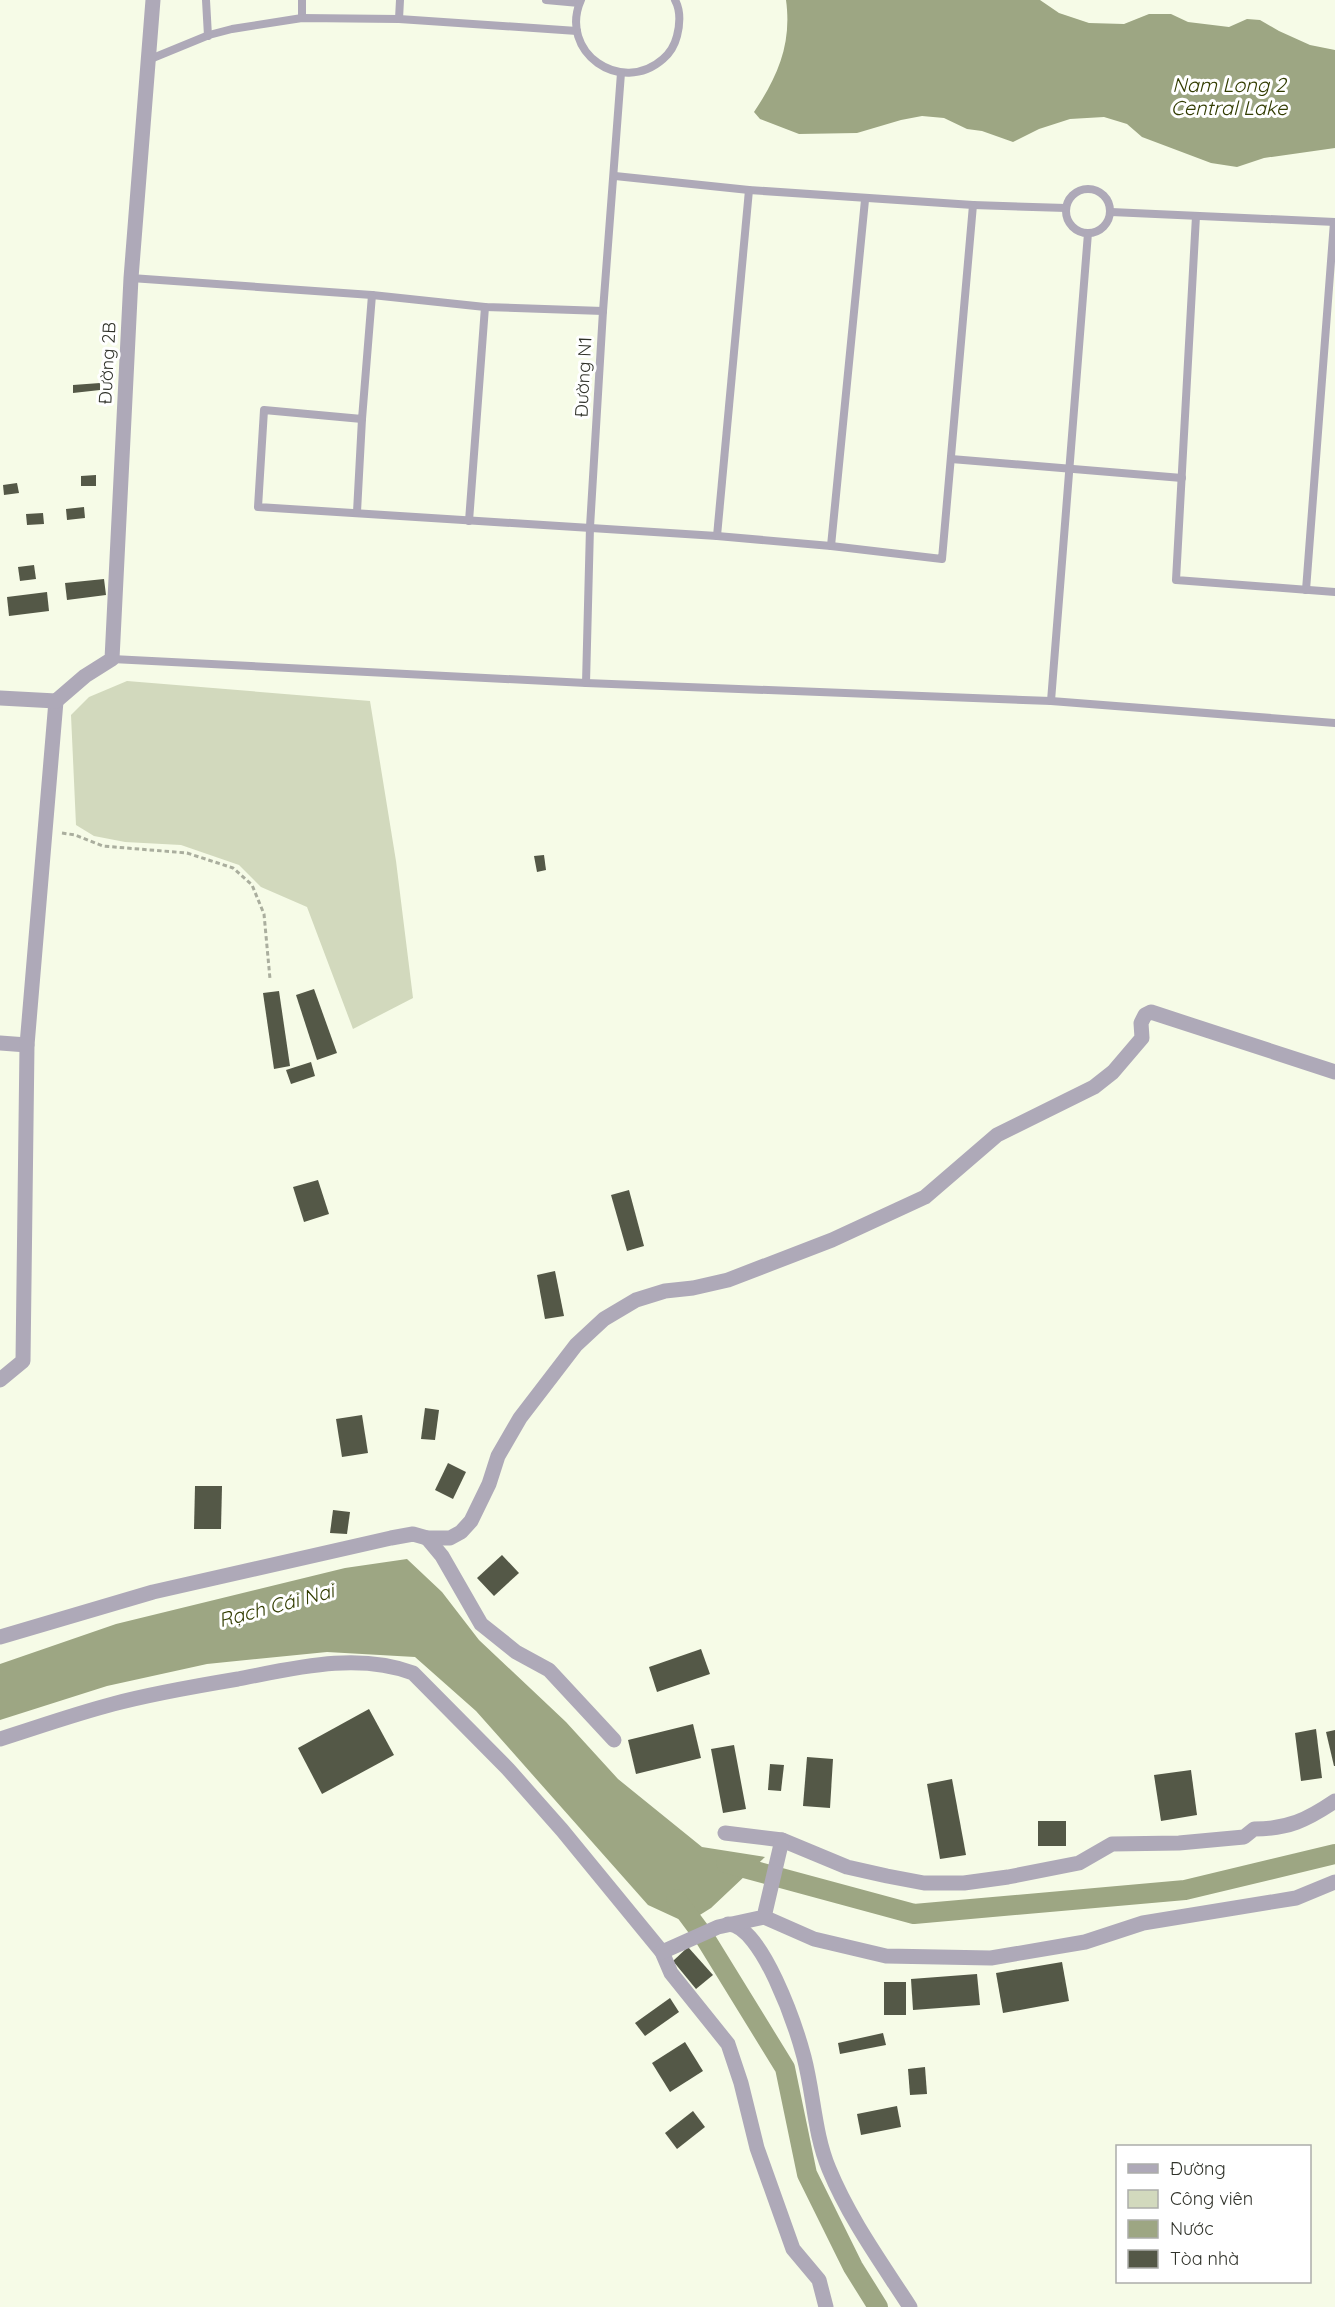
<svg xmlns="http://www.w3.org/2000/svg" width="1335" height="2307" font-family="Quicksand,sans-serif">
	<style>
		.green { fill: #d2d9bd }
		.water { fill: #9da683 }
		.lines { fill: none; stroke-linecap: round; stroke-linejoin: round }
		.canal { stroke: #9da683; stroke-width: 20 }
		.building { fill: #545847 }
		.path { stroke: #aaae9e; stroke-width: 3; stroke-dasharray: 4.5 3; stroke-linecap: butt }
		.service { stroke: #aea9b8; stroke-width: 8 }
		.minor { stroke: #aea9b8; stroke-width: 15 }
		.tertiary { stroke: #aea9b8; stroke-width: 15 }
		.labels { text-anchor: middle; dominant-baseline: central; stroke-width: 6; stroke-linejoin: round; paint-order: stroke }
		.street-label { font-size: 18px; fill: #30322a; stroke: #fff }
		.water-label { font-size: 20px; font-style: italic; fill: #323c00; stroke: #fff }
	</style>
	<rect width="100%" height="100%" fill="#f6fbe7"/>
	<!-- green -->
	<path class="green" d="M127,681L370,701L396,861L413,998L353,1029L307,907L261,887L239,865L181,845L125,842L94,836L76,825L71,715L89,697Z"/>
	<!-- water -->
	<g class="water">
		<path d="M786,0H1040L1059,13L1089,23L1124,24L1149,14H1171L1188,22L1229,27L1247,19L1260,20L1279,31L1310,45L1335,50V148L1264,158L1237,167L1211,163L1142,137L1127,124L1104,117L1070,119L1039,129L1013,142L982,131L967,129L944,118L922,116L901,120L857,133L799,134L760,119L754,112C778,76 792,44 786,0Z"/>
		<path d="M407,1559L442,1592L479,1640L566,1722L618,1779L702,1847L765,1857L711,1908L687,1923L648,1905L476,1711L415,1657L327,1652L207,1664L107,1686L0,1720V1664L116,1624L345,1568Z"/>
	</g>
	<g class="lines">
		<!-- canal -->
		<g class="canal">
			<path d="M726,1863L914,1914L1185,1890L1335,1854"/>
			<path d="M676,1899L705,1938L785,2068L807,2174L853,2267L878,2307"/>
		</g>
	</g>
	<!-- building -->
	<g class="building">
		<path d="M100,383V390L73,393V385Z"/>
		<path d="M96,475V486H81V476Z"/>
		<path d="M17,483L19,493L4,495L3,485Z"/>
		<path d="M84,507L85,518L67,520L66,509Z"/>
		<path d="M43,513L44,524L27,525L26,514Z"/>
		<path d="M34,565L36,579L20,581L18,567Z"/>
		<path d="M104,579L106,595L67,600L65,583Z"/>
		<path d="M47,592L49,611L9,616L7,597Z"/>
		<path d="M544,855L546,870L537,872L534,856Z"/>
		<path d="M314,989L337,1053L317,1060L296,995Z"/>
		<path d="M279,991L290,1066L274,1069L263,993Z"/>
		<path d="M311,1062L315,1076L291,1084L286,1070Z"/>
		<path d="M318,1180L329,1214L304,1222L293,1187Z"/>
		<path d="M629,1190L644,1246L627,1251L611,1195Z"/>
		<path d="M555,1271L564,1316L545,1319L537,1275Z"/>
		<path d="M425,1408L439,1410L435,1440L421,1439Z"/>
		<path d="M362,1415L368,1453L342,1457L336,1419Z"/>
		<path d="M448,1463L466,1472L453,1499L435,1490Z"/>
		<path d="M195,1486H222L221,1529H194Z"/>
		<path d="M333,1510L350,1512L347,1534L330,1533Z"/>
		<path d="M502,1555L519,1573L494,1596L477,1578Z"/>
		<path d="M701,1649L710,1674L657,1692L649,1667Z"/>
		<path d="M369,1709L394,1755L322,1794L298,1748Z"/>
		<path d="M693,1724L701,1758L636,1774L628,1740Z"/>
		<path d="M1316,1729L1322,1778L1301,1781L1295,1733Z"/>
		<path d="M1335,1730V1766H1334L1326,1732Z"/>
		<path d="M734,1745L746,1809L723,1813L711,1749Z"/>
		<path d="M807,1757L833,1759L830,1808L803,1806Z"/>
		<path d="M770,1764L784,1765L781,1791L768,1790Z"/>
		<path d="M1191,1770L1197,1815L1161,1821L1154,1775Z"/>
		<path d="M952,1779L966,1855L940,1859L927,1784Z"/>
		<rect x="1038" y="1821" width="28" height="25"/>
		<path d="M688,1947L713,1975L696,1989L673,1961Z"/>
		<path d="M1062,1962L1069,2001L1003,2013L996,1973Z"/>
		<path d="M977,1974L980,2005L913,2010L911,1979Z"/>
		<rect x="884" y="1982" width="22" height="33"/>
		<path d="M670,1998L679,2012L645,2036L635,2023Z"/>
		<path d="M883,2033L886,2045L840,2054L838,2043Z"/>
		<path d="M685,2042L703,2071L670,2092L652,2063Z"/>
		<path d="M925,2067L927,2094L910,2095L908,2069Z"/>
		<path d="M897,2106L901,2127L861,2135L857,2114Z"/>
		<path d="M693,2111L705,2127L677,2149L665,2133Z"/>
	</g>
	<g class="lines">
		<!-- path -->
		<path class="path" d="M62,833L75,835L103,846L187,853L233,868L252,885L264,914L270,979"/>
		<!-- service -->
		<g class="service">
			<path d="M206,0L208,36"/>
			<path d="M546,0L579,3"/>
			<path d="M581,0C558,52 621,96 663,59C670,53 675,44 677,36C680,24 681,11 675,0"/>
			<path d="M302,18V0"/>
			<path d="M399,19L400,0"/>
			<path d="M148,60L209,35L232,29L302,18L399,19L577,31"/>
			<circle cx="1088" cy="211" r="22"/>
			<path d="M973,205L1066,208"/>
			<path d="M1111,212L1335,222"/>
			<path d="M1196,216L1176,580L1335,592"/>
			<path d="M131,278L372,295L485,307L603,311"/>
			<path d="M372,295L362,419L264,410L258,507L717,536L831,546L942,559L973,205L749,190L615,176"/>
			<path d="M951,459L1182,478"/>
			<path d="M357,512L362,419"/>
			<path d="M469,521L485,307"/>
			<path d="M717,536L749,190"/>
			<path d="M831,546L865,200"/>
			<path d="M1306,590L1334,222"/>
			<path d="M112,659L586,683L1051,701L1335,723"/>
			<path d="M586,683L590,527L603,311L621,73"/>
			<path d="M1051,701L1088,233"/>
		</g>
		<!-- minor -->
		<g class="minor">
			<path d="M0,1043L27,1045"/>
			<path d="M0,1380L23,1361L27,1045L56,701"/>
			<path d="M427,1538L442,1556L481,1624L516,1652L549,1670L614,1740"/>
			<path d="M0,1637L153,1592L391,1538L413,1534L427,1538H450L461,1532L471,1521L489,1484L498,1456L520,1418L576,1345L604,1319L636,1300L665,1291L693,1288L728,1280L832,1240L925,1197L997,1135L1094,1087L1113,1072L1142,1038L1141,1023L1145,1015L1151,1012L1335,1072"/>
			<path d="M0,1739C38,1727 75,1714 113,1704C154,1693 196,1686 238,1679C295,1668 357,1652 413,1673L508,1769L562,1830L662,1952L671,1973L728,2044L741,2083L757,2148L793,2249L819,2280L826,2307"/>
			<path d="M725,1833L782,1840L847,1867L887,1876L924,1883H964L1008,1877L1079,1863L1112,1844L1179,1843L1244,1837L1254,1829C1288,1829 1307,1820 1335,1801"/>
			<path d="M764,1917L814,1939L886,1956L991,1958L1085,1942L1143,1923L1296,1898L1335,1882"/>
			<path d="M728,1924C762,1925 796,2027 804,2057C814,2095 814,2133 829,2169C849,2218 881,2262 910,2307"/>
			<path d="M662,1952L718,1927L764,1917L782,1840"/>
		</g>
		<!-- tertiary -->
		<path class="tertiary" d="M0,698L56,701L85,676L112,659L131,278L153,0"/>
	</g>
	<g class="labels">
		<!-- street labels -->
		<g class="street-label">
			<text transform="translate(107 363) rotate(-87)">Đường 2B</text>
			<text transform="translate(583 377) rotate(-87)">Đường N1</text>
		</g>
		<!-- water labels -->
		<g class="water-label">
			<text x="1229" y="84">Nam Long 2<tspan x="1229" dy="23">Central Lake</tspan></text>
			<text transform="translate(276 1605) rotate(-15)">Rạch Cái Nai</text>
		</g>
	</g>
	<!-- legend -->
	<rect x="1116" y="2145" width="195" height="138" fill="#ffffff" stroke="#acadaa" stroke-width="1.5"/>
	<rect x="1128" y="2164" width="30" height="9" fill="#aea9b8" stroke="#acadaa" stroke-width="1.5"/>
	<text x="1170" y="2175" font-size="18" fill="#30322a">Đường</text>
	<rect x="1128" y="2190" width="30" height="18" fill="#d2d9bd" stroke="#acadaa" stroke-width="1.5"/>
	<text x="1170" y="2205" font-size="18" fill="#30322a">Công viên</text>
	<rect x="1128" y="2220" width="30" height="18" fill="#9da683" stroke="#acadaa" stroke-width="1.5"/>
	<text x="1170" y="2235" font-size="18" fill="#30322a">Nước</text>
	<rect x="1128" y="2250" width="30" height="18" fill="#545847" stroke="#acadaa" stroke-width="1.5"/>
	<text x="1170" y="2265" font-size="18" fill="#30322a">Tòa nhà</text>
</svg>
